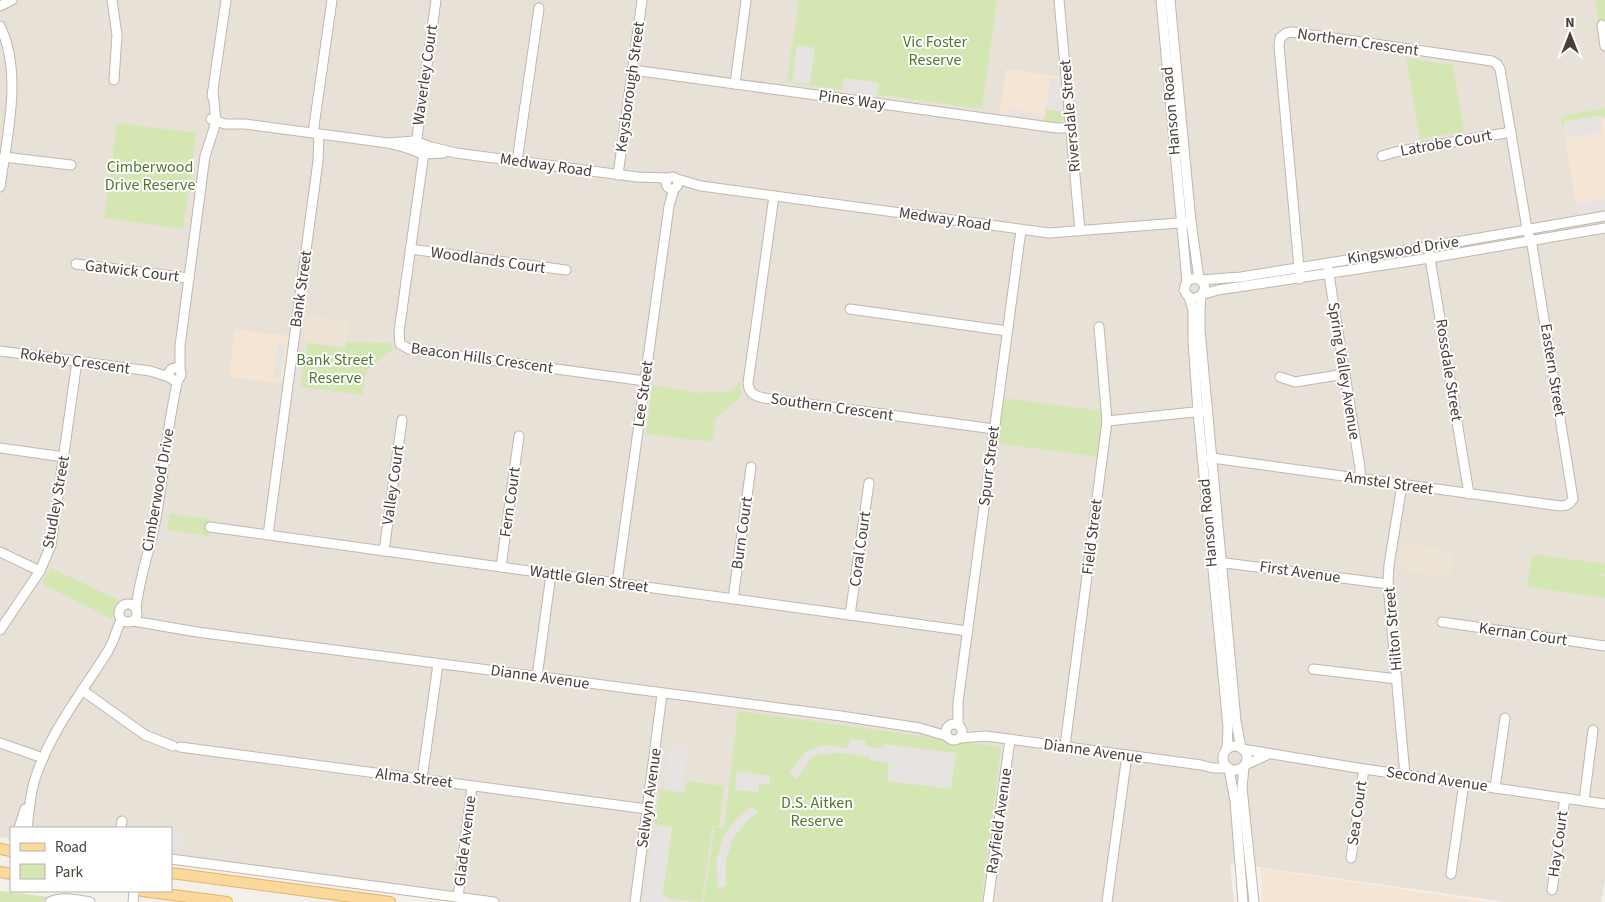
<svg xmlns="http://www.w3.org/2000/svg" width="1605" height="902" font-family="'Source Sans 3',sans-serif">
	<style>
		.residential { fill: #e8e1d7 }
		.commercial { fill: #f5e5d5 }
		.education { fill: #ede3d4 }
		.green { fill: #d4e7b3 }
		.parking { fill: #e6e3e1 }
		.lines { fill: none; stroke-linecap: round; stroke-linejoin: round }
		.minor-casing { stroke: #bfb7ac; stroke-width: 11 }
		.major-casing { stroke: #e1b36b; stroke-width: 12 }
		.minor { stroke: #fff; stroke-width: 9 }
		.major { stroke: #fbd89b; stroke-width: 10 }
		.labels { text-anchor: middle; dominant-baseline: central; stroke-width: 4; stroke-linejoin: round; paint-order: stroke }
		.park-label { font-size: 16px; fill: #4f782c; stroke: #fff }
		.street-label { font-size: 16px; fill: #484038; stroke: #fff }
	</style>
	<rect width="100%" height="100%" fill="#f4f0e9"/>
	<!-- residential -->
	<path class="residential" d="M0,0H1602L1605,10V880L1601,902H1505L1230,863L1234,902H475L171,861V828H11V839L0,837Z"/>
	<!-- commercial -->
	<g class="commercial">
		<path d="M1006,69L1057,76L1062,73L1065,118L1063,121L1055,124L999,116Z"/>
		<path d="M1605,108V212L1578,216L1561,116Z"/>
		<path d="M235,329L291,336L284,384L229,377Z"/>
		<path d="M1260,868L1488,902H1262Z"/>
	</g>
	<!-- education -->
	<g class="education">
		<path d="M306,315L349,320L345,348L303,342Z"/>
		<path d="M1402,544L1454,551L1450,577L1399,570Z"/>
	</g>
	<!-- green -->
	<g class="green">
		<path d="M799,0H997L982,109L787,82Z"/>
		<path d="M1595,0H1605V24L1599,25Z"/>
		<path d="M1406,58L1453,65L1464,131L1420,139Z"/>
		<path d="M1605,108V118L1599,116L1566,121L1564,123V133L1561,116Z"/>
		<path d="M1046,109L1066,112L1065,118L1059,123L1041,122L1042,118L1044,119Z"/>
		<path d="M117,123L196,133L183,229L104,218Z"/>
		<path d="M346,342L391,343L393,349L366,371L362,395L301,387L307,343L345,348Z"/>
		<path d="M740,380L742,396L715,419L712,442L646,434L653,385L699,393L732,391Z"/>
		<path d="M1002,398L1103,411L1099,457L996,443Z"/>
		<path d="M170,514L210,519L209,536L167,530Z"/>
		<path d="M1532,554L1605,564V574L1597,573V575L1605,576V598L1527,587Z"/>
		<path d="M51,568L119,600L111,619L42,584Z"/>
		<path d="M738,711L1001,747L981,902H704L714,827L724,828Z"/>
		<path d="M687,781L724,786L719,826H712L702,902L667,898V896L663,895L672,827L655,824L660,790L685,793Z"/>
		<path d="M0,891L50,897L42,902H0Z"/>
	</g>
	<!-- parking -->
	<g class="parking">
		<path d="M797,45L815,48L810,84L792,82Z"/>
		<path d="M844,78L870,81L879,84L877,95L842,90Z"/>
		<path d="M1050,78L1063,80L1066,112L1046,109Z"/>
		<path d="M1008,109L1042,114L1041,122L1007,117Z"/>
		<path d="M1599,116L1604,117L1601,121L1603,132L1565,138L1564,124L1566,121Z"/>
		<path d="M1605,199V212L1578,216L1576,204Z"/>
		<path d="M278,344L285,345L280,378L273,377Z"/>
		<path d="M295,361L302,362L300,379L293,378Z"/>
		<path d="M850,739L866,740L865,746L883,749L884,744L956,753L951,789L887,781L889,763L870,760V757L851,754L837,753L813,756L796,779L789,773L806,751L826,745L848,748Z"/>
		<path d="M669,745L687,748L682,790L664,788Z"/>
		<path d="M737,771L770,776L769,785L759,784L758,792L735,790Z"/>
		<path d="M752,806L758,813L748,820L733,838L726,861V886L718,888L716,862L723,838L729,828L739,816Z"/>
		<path d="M657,827L672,829L662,899L686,902H644L650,857Z"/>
		<path d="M171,829L186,833L184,849H171Z"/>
	</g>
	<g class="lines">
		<!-- minor casing -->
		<g class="minor-casing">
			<g id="minor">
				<path d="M112,0L117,35L114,80"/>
				<path d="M1059,0L1080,231"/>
				<path d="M1161,0L1187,281"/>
				<path d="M1170,0L1191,222L1199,279"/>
				<path d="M0,6L12,0"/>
				<path d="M1602,25L1605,46"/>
				<path d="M0,26C23,72 7,137 0,187"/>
				<path d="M633,70L1057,128H1071"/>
				<path d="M735,84L746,0"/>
				<path d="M212,96L226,0"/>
				<path d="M211,119L225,124H245L388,143L407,148L423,154L444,153"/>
				<path d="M313,133L332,0"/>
				<path d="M388,143L414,141L431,147L456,153L637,177L668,178"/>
				<path d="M416,145L436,0"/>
				<path d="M425,145L399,332L400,344L409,349L645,381"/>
				<path d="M1382,156L1395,152L1511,132"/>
				<path d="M4,157L71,165"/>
				<path d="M517,161L539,8"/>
				<path d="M618,175L642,0"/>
				<circle cx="672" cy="183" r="6"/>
				<path d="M677,179L701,186L1049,233L1191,222"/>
				<path d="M774,196L748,383C749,394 755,396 764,398L994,429"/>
				<path d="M410,249L566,270"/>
				<path d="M1429,252L1469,494"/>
				<path d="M76,264L189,278"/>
				<path d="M1328,269L1360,468V479"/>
				<path d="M1201,280L1241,277L1428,247L1605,216"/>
				<path d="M1204,294L1218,290L1430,258L1605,228"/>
				<path d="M1201,296L1192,299L1187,295L1184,290L1187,281C1196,276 1203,279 1205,288L1201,296L1200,311V330L1236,721L1241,748"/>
				<path d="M1189,297L1193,310V341L1198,412L1228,727L1227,749"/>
				<path d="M850,309L1007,331"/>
				<path d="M0,351L150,371L169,377"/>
				<circle cx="175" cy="374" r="6"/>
				<path d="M180,369V346L205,156L216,122L213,91"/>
				<path d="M1280,377L1295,382L1345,374"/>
				<path d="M1107,421L1204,411"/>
				<path d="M0,448L64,457"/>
				<path d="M1202,458H1212L1560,506C1566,506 1569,505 1573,499L1532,245L1527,229L1500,69L1497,64L1492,61L1292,32L1286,33L1280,38L1279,46L1300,279"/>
				<path d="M1402,485L1389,565L1388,584L1405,775"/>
				<path d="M210,527L967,631"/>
				<path d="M268,535L318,161L319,134"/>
				<path d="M384,551L402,420"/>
				<path d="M0,552L40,571"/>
				<path d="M1218,562L1388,584"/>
				<path d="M501,567L519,436"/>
				<path d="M617,583L669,206L674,189"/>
				<path d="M733,599L751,467"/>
				<circle cx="128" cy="613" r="9"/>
				<path d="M136,609C139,576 152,545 157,512C165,468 167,423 178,380"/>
				<path d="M850,615L869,483"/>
				<path d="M133,621L197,632L841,716L920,728L947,736"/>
				<path d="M1442,622L1605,646"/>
				<path d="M0,630L40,571L51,545L77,361"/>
				<path d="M1313,669L1397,679"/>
				<path d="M537,677L551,574"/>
				<path d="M82,690L145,735L173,746"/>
				<circle cx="954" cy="732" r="8"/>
				<path d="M958,725V702L1021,230"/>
				<path d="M960,738L986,736L1201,765L1213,768H1228"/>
				<path d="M0,743L43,758"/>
				<path d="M1065,746L1107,421L1099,327"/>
				<circle cx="1235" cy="758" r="12"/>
				<path d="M180,747L647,809"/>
				<path d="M1242,749L1364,769L1605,804"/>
				<path d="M1245,765L1269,754"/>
				<path d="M1244,767L1242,788L1254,902"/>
				<path d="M1229,769L1235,801L1243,902"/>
				<path d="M422,779L438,664"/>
				<path d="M1495,788L1505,718"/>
				<path d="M1584,801L1593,730"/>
				<path d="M19,828L25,809"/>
				<path d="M27,828C29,813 30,797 34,782C49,733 81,694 108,651L113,641L121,619"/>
				<path d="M121,828L122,821"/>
				<path d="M1351,858L1364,769"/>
				<path d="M171,859L494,902"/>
				<path d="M1451,874L1464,783"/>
				<path d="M1552,890L1565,798"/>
				<path d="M458,897L472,786"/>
				<path d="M50,902C62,896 77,900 90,902"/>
				<path d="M133,902L134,891"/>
				<path d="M635,902L662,694"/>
				<path d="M988,902L1010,739"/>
				<path d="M1107,902L1127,755"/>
			</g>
		</g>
		<!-- major casing -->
		<g class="major-casing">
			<g id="major">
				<path d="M0,849L11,851"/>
				<path d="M0,872L11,874"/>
				<path d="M171,873L390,902"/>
				<path d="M142,891L227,902"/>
			</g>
		</g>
		<!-- minor -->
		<use href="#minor" class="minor"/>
		<!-- major -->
		<use href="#major" class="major"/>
	</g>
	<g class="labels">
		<!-- park labels -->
		<g class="park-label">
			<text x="935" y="42">Vic Foster<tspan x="935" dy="18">Reserve</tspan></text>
			<text x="150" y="167">Cimberwood<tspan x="150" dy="18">Drive Reserve</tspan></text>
			<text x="335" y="360">Bank Street<tspan x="335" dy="18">Reserve</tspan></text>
			<text x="817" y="803">D.S. Aitken<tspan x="817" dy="18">Reserve</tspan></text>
		</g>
		<!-- street labels -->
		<g class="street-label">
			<text transform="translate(1358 42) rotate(8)">Northern Crescent</text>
			<text transform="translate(425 75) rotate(-82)">Waverley Court</text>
			<text transform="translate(630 87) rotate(-82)">Keysborough Street</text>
			<text transform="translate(852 100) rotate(8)">Pines Way</text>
			<text transform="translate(1171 111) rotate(-95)">Hanson Road</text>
			<text transform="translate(1070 116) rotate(-95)">Riversdale Street</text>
			<text transform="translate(1446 143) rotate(-10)">Latrobe Court</text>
			<text transform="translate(546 165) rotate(8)">Medway Road</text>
			<text transform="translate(945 219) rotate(8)">Medway Road</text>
			<text transform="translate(1403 250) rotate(-9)">Kingswood Drive</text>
			<text transform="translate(488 260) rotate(8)">Woodlands Court</text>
			<text transform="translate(132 271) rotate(7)">Gatwick Court</text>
			<text transform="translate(301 289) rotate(-82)">Bank Street</text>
			<text transform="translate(482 358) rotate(8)">Beacon Hills Crescent</text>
			<text transform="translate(75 361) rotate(8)">Rokeby Crescent</text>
			<text transform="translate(1449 370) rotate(81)">Rossdale Street</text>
			<text transform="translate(1553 370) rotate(81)">Eastern Street</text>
			<text transform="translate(1344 371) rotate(81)">Spring Valley Avenue</text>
			<text transform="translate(643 394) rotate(-82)">Lee Street</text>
			<text transform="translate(832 407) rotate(8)">Southern Crescent</text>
			<text transform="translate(989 466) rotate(-83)">Spurr Street</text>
			<text transform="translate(1389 483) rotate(8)">Amstel Street</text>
			<text transform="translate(393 485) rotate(-82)">Valley Court</text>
			<text transform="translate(158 490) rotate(-80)">Cimberwood Drive</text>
			<text transform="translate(56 502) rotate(-80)">Studley Street</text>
			<text transform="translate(510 502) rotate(-82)">Fern Court</text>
			<text transform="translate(1208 523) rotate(-95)">Hanson Road</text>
			<text transform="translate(742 533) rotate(-82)">Burn Court</text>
			<text transform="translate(1092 537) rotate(-83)">Field Street</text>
			<text transform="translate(860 549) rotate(-82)">Coral Court</text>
			<text transform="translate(1300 572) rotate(8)">First Avenue</text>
			<text transform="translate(589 579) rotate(8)">Wattle Glen Street</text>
			<text transform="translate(1393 629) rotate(-95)">Hilton Street</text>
			<text transform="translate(1523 634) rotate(8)">Kernan Court</text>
			<text transform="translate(540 677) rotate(8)">Dianne Avenue</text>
			<text transform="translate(1093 751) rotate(8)">Dianne Avenue</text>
			<text transform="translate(414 778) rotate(7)">Alma Street</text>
			<text transform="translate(1437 779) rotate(8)">Second Avenue</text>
			<text transform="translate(649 798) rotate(-82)">Selwyn Avenue</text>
			<text transform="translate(1357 813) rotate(-82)">Sea Court</text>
			<text transform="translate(999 821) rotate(-82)">Rayfield Avenue</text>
			<text transform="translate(465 841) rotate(-83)">Glade Avenue</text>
			<text transform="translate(1558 844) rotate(-82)">Hay Court</text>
		</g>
	</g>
	<!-- legend -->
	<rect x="10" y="827" width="162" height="65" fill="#ffffff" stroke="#b6b3af"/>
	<rect x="20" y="843" width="25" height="8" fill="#fbd89b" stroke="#b6b3af"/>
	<text x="55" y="852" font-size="15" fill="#484038">Road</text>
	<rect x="20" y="864" width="25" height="15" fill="#d4e7b3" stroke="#b6b3af"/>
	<text x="55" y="877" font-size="15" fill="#484038">Park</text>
	<!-- north arrow -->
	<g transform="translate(1570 35)" stroke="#ffffff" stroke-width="4" paint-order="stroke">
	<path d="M0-4L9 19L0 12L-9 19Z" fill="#484038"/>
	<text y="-8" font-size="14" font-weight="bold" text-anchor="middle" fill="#484038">N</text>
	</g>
</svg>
